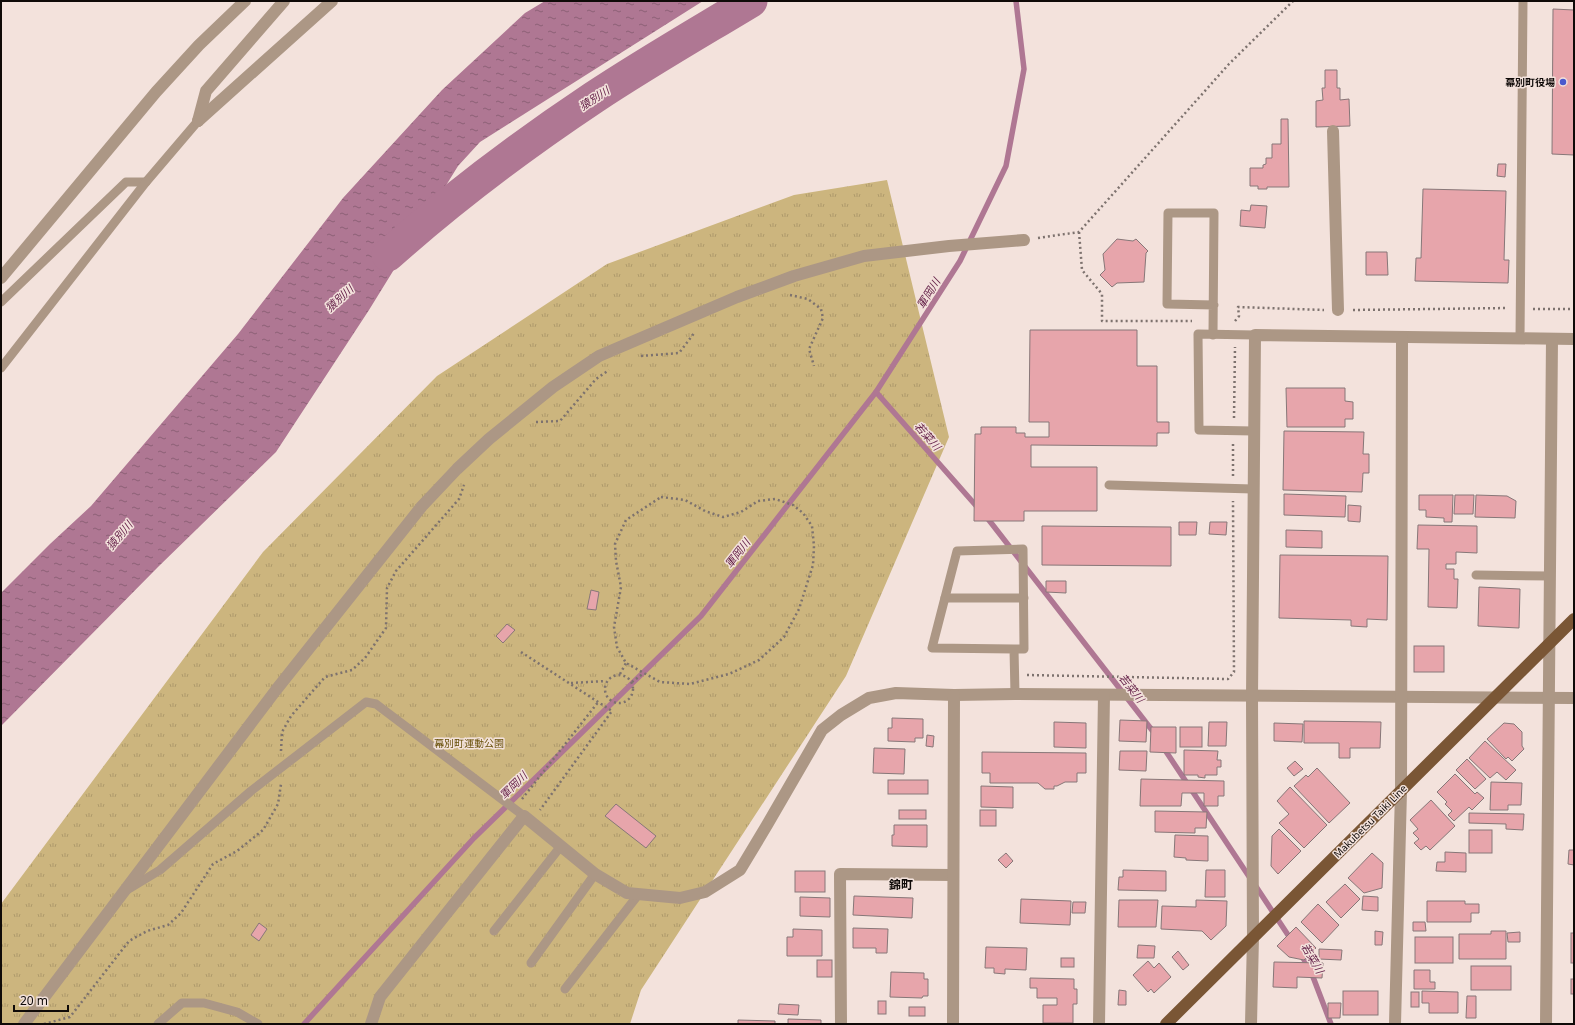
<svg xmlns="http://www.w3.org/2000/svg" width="1575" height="1025" font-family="'Noto Sans','Noto Sans JP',sans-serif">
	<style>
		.park { fill: url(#park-tufts) }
		.water { fill: url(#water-ripples) }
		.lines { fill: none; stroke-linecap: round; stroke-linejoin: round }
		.stream { stroke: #af7793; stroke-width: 5.5 }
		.river { stroke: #af7793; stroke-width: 33 }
		.building { fill: #e7a5ab; stroke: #877778 }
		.path { stroke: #7d726e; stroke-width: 2.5; stroke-dasharray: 2 3; stroke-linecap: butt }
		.lane { stroke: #ac9785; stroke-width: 9 }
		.street { stroke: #ac9785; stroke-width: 12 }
		.primary { stroke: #7a5635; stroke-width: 12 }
		.poi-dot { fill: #4b59ce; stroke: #f3e2dc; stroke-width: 1.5 }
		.labels { text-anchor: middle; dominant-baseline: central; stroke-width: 3; stroke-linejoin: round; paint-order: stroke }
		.poi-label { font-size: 10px; font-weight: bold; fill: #0f0a08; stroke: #f3e2dc; text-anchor: end }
		.park-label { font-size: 10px; fill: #69510a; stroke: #f3e2dc }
		.street-label { font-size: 10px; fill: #0f0a08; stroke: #f3e2dc }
		.water-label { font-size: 11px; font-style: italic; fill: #631f47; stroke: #f3e2dc }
		.quarter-label { font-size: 12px; font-weight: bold; fill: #0f0a08; stroke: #f3e2dc }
	</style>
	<defs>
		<pattern id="park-tufts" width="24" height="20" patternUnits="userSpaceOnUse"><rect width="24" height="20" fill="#ccb57e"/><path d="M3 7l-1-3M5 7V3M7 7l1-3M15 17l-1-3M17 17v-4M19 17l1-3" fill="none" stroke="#ae9a6b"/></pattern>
		<pattern id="water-ripples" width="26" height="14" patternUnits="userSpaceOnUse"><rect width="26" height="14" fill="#af7793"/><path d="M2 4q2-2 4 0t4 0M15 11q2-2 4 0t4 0" fill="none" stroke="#8d6076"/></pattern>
	</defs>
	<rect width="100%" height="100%" fill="#f3e2dc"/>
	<!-- park -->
	<path class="park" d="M887,180L949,437L846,676L641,990L630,1024H1V904L263,552L437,376L607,264L794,195Z"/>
	<!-- water -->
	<path class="water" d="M545,1H703L480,142L458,166L369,310L276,452L158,567L1,726V593L50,544L91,506L238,334L343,198L442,90L525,13Z"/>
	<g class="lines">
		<!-- stream -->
		<g class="stream">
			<path d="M876,392L979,509"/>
			<path d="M985,515L1155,734"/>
			<path d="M1163,747L1250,878"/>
			<path d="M1255,885L1292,941"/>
			<path d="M1301,955L1310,969L1331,1024"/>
			<path d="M304,1024L474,838L701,616L876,392L960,261L1006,166L1024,69L1016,1"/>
		</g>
		<!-- river -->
		<path class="river" d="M388,255C452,198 521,146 593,98C644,64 698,33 751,1"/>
	</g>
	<!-- building -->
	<g class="building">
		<path d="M1553,9L1574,10V155L1552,154Z"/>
		<path d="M1325,70H1337V88H1340V100L1349,99L1350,126L1316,127V101L1323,100L1322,88H1325Z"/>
		<path d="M1281,119H1288L1289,187H1267V189H1258V186H1250V168H1263V165L1266,164V158H1272V144H1281Z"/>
		<path d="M1498,164H1506L1505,177L1497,176Z"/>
		<path d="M1423,189L1506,191L1504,260H1509L1508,283L1415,281L1416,258H1421Z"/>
		<path d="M1251,205L1267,206L1265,228L1240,226L1241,210L1250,211Z"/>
		<path d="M1117,239L1133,241L1136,239L1148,251L1146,253L1144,282L1117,283L1112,287L1100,275L1105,270L1103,254Z"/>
		<path d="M1366,252H1387L1388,275H1366Z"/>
		<path d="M1030,330H1137V366H1157V422H1169V433H1157V446L1031,445V467H1097V511H1024V521H974L975,434H981V427H1016V433H1025V437H1049V422H1029Z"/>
		<path d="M1286,388H1345V401L1353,402V419H1345V427H1287Z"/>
		<path d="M1284,431L1364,432L1363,454H1369V473H1363L1362,492L1283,490Z"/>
		<path d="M1284,494L1346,496L1345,517L1284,515Z"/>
		<path d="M1419,495H1453L1452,522H1444V518L1426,517V510H1419Z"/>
		<path d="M1455,495H1474L1473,514H1454Z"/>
		<path d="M1476,495L1507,496L1516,501L1515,518L1475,517Z"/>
		<path d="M1348,505L1361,506L1360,522L1348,521Z"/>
		<path d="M1179,522H1197L1196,535H1179Z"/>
		<path d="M1210,522H1227L1226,535L1209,534Z"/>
		<path d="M1418,525L1477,526V553L1456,552V564H1446V569H1454V579H1458L1457,608L1428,607L1429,549H1417Z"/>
		<path d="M1042,526L1171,527V566L1042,565Z"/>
		<path d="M1286,530L1322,531V548L1286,547Z"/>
		<path d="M1280,555L1388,556L1387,620L1367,619V627L1351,626V620L1279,618Z"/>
		<path d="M1046,581H1066V593L1046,592Z"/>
		<path d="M1479,587L1520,589L1519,628L1478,626Z"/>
		<path d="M591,590L599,592L596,610L587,609Z"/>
		<path d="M507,624L515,630L503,643L496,636Z"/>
		<rect x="1414" y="646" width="30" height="26"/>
		<path d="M892,718L923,719V738H915V742L888,741V728H892Z"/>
		<path d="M1120,720L1147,721L1146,742L1119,741Z"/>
		<path d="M1304,721L1381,722L1380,748H1350V758H1339V743H1304Z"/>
		<path d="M1054,722L1086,723V748L1054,747Z"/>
		<path d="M1209,722H1227L1226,746H1208Z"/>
		<path d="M1274,723L1303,724L1302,742L1274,741Z"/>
		<path d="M1504,723L1514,724L1522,732V746L1524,749L1512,761L1508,757L1506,759L1487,739Z"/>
		<path d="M1151,727H1176V753L1150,752Z"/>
		<rect x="1180" y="727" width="22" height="20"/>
		<path d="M927,735L934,736L933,747L926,746Z"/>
		<path d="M1485,741L1516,770L1506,780L1497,772L1490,778L1469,758Z"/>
		<path d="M874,748L905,749L904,774L873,773Z"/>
		<path d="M1184,750L1218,751L1217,760H1221V767H1217V775H1205V778L1198,777V775H1184Z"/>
		<path d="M1120,751H1147L1146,771L1119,770Z"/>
		<path d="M982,752L1086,753V773H1077V782H1065L1057,786H1054V789H1045L1038,783H990V773H982Z"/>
		<path d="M1467,759L1486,779L1475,789L1456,770Z"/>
		<path d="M1295,761L1303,769L1294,776L1287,768Z"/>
		<path d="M1317,768L1350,803L1329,823L1294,786L1306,775L1308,777Z"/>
		<path d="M1455,774L1475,794L1477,792L1484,798L1472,810L1469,807L1454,821L1448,815L1452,811L1445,804L1447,802L1437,792Z"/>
		<path d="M1141,779L1224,781V796H1218V806H1204V793H1182L1181,806H1140Z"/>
		<rect x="888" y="780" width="40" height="14"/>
		<path d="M1491,782L1522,783L1521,805H1508V810H1490Z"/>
		<path d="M981,786L1013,787V808L981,807Z"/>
		<path d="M1290,787L1327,825L1304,848L1279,823L1289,814L1277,801Z"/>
		<path d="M1431,800L1455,826L1430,850L1426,846L1421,850L1414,843L1419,839L1413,833L1418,829L1410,820Z"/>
		<path d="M616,804L656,836L646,848L605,816Z"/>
		<rect x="899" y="810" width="27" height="9"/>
		<rect x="980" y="810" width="16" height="16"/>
		<path d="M1155,811L1207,812L1206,828H1195V833L1155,832Z"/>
		<path d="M1469,813L1524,814L1523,830L1506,829V824L1469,823Z"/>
		<path d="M894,825H927V847L892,846V835H894Z"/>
		<path d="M1279,829L1301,851L1278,874L1271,866L1272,836Z"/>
		<rect x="1469" y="830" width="23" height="23"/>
		<path d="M1175,835L1208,836V861L1186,860V858L1174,857Z"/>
		<path d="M1569,850H1574V865L1568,864Z"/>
		<path d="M1445,852L1466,853V872L1436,871L1437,862H1445Z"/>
		<path d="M1006,853L1013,861L1006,868L998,860Z"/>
		<path d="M1372,853L1383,863L1382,888L1364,893L1348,878Z"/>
		<path d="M1123,870L1166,871V891L1118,890L1119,877H1123Z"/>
		<path d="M1206,870H1225V897H1205Z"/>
		<rect x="795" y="871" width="30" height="21"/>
		<path d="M1345,884L1360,899L1341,918L1326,902Z"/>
		<path d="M854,896L913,898L912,918L853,915Z"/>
		<path d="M1363,896L1378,897V911L1362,910Z"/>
		<path d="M800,897L830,898V917L800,916Z"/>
		<path d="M1021,899L1071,901L1070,925L1020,923Z"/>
		<path d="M1119,900H1158L1156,927H1118Z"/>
		<path d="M1196,900L1227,901L1226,926L1211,940L1202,931L1161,929L1162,906L1196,907Z"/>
		<path d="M1427,901H1465V904H1479V913H1471V922H1427Z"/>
		<path d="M1073,902H1086L1085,913H1072Z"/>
		<path d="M1318,904L1339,925L1322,943L1301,922Z"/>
		<path d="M1413,922H1425L1426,931H1413Z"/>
		<path d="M259,923L267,929L259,941L251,935Z"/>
		<path d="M1296,927L1316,948L1304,960L1289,957L1277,946Z"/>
		<path d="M853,928L888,929L887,953H876V948H853Z"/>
		<path d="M793,929L822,930V956H787V937H793Z"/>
		<path d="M1375,931L1383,932L1382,945H1375Z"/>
		<path d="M1491,931H1506V959H1459V934H1491Z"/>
		<path d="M1520,932V942H1508L1507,933Z"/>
		<rect x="1571" y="933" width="3" height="30"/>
		<rect x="1415" y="937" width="38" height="26"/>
		<path d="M1138,945L1155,946L1154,958H1137Z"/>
		<path d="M986,947L1027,948L1026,970L1005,969V974L994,973V968H985Z"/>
		<path d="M1319,949L1342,950L1341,960L1319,959Z"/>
		<path d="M1178,951L1189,965L1183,970L1172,957Z"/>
		<rect x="1061" y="958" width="13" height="9"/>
		<rect x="817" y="960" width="15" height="17"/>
		<path d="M1148,961L1154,968L1159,963L1171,977L1154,993L1151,989L1148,992L1133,975Z"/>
		<path d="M1274,962L1323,963L1322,978L1297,977V988L1273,987Z"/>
		<rect x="1471" y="966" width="40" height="24"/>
		<path d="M1414,970H1430V982H1435V989H1414Z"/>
		<path d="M891,972L924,973V979H928V996H923L922,998L890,997Z"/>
		<path d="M1030,978L1074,979V989H1077V1004H1073V1023H1043V1005H1057V998H1037V988H1030Z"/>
		<rect x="1571" y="979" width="3" height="15"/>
		<path d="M1119,990L1126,991V1005H1118Z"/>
		<rect x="1343" y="991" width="35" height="24"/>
		<path d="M1422,991L1458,992V1013H1429V1003H1422Z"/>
		<rect x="1411" y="992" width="8" height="15"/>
		<path d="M1467,996H1476V1018H1466Z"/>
		<rect x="878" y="1001" width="8" height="13"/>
		<path d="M1328,1003H1341L1340,1018H1328Z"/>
		<path d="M779,1004L799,1005L798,1015L778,1014Z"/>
		<rect x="909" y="1007" width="16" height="9"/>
		<path d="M788,1019L821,1020V1024H788Z"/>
		<path d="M738,1020L775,1021V1024H738Z"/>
	</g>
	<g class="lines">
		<!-- path -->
		<g class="path">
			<path d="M1079,232L1082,270L1102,294V321H1192"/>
			<path d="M1038,238L1079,232L1229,64L1293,1"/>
			<path d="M790,295L808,299L821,309L823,318L809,349L814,366"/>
			<path d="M1533,309H1574"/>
			<path d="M1353,310L1508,308"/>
			<path d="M1235,321L1239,316L1238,307L1324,310"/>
			<path d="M641,356L679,353L695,332"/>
			<path d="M1234,418L1235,347"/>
			<path d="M536,422L560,421L596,379L609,370"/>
			<path d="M1233,476V443"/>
			<path d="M661,497L685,500L705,511L723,517L741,512L758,501L775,499L793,505L803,513L812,526L814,546L813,565L799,609L784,637L759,660L729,674L690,684L660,682L626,663L617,647L614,627L621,587L616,561L615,544L626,520Z"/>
			<path d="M521,652L612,711L540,810"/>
			<path d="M620,674L626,663"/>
			<circle cx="619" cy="689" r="14"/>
			<path d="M1027,675L1228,679L1234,672L1233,501"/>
			<path d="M632,682L644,673"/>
			<path d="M571,683L606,681"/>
			<path d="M281,751L282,732L291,716L325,677L352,670L365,658L386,628L387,588L396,571L459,499L464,485"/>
			<path d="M522,799L599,701"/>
			<path d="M44,1024L70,1017L129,941L147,931L168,925L181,913L213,864L237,851L263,830L278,804L281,784"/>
		</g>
		<!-- lane -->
		<g class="lane">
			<path d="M1,302L126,182H146"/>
			<path d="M1213,335L1214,213H1168L1167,304L1214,305"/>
			<path d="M1520,339L1523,1"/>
			<path d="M1,368L146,182L198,121"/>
			<path d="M1254,431L1199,430L1198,334L1255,335"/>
			<path d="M1109,485L1253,489"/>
			<path d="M1476,575L1550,576"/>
			<path d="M945,598H1024"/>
			<path d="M1014,649H1024L1023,549L957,551L932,648L1014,649L1015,694"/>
			<path d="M127,890L160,870L251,791L366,702L376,704L524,816"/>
			<path d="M494,931L561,846"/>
			<path d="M531,963L595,874"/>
			<path d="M565,989L638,895"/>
			<path d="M158,1024L182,1003H204L237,1012L258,1024"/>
		</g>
		<!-- street -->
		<g class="street">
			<path d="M198,121L332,1"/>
			<path d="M198,121L206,91L284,1"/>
			<path d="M1333,131L1338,310"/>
			<path d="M1,278L156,92L199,45L245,1"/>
			<path d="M24,1024L276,690L422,506L457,469L489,439L553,387L599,356L737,297L794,276L864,256L949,246L1024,240"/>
			<path d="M371,1024L380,997L524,816L595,874L627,893L680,898L705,892L740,870L767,825L822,730L841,715L869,698L896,693L954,695L1015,694L1574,698"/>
			<path d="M841,1024L840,874L952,875"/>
			<path d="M953,1024L954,695"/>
			<path d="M1099,1024L1104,695"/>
			<path d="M1251,1024L1253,937L1252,697L1255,335L1574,339"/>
			<path d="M1395,1024L1401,791L1402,338"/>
			<path d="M1546,1024L1552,339"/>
		</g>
		<!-- primary -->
		<path class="primary" d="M1166,1024L1574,619"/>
	</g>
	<!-- markers -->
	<circle class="poi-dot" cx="1563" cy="82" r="4"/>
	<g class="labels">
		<!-- poi labels -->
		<g class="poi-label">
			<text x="1555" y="82">幕別町役場</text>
		</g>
		<!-- park labels -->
		<g class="park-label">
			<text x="469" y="743">幕別町運動公園</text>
		</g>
		<!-- street labels -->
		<g class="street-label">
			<text transform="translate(1370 821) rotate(-45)">Makubetsu Taiki Line</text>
		</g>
		<!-- water labels -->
		<g class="water-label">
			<text transform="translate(594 98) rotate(-33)">猿別川</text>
			<text transform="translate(928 293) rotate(-58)">軍岡川</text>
			<text transform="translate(339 298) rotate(-42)">猿別川</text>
			<text transform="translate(928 436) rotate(49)">若菜川</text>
			<text transform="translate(119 535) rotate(-50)">猿別川</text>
			<text transform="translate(737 553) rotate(-52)">軍岡川</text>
			<text transform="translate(1132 688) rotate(52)">若菜川</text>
			<text transform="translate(513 785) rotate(-44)">軍岡川</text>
			<text transform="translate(1313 958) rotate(60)">若菜川</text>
		</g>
		<!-- quarter labels -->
		<g class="quarter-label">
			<text x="901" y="884">錦町</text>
		</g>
	</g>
	<!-- border -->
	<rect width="1575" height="1025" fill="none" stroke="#0f0a08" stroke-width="4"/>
	<!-- scale -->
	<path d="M14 1005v6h54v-6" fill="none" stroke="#0f0a08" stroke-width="2"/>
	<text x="20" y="1005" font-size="12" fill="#0f0a08" stroke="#f3e2dc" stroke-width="3" paint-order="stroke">20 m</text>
</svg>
